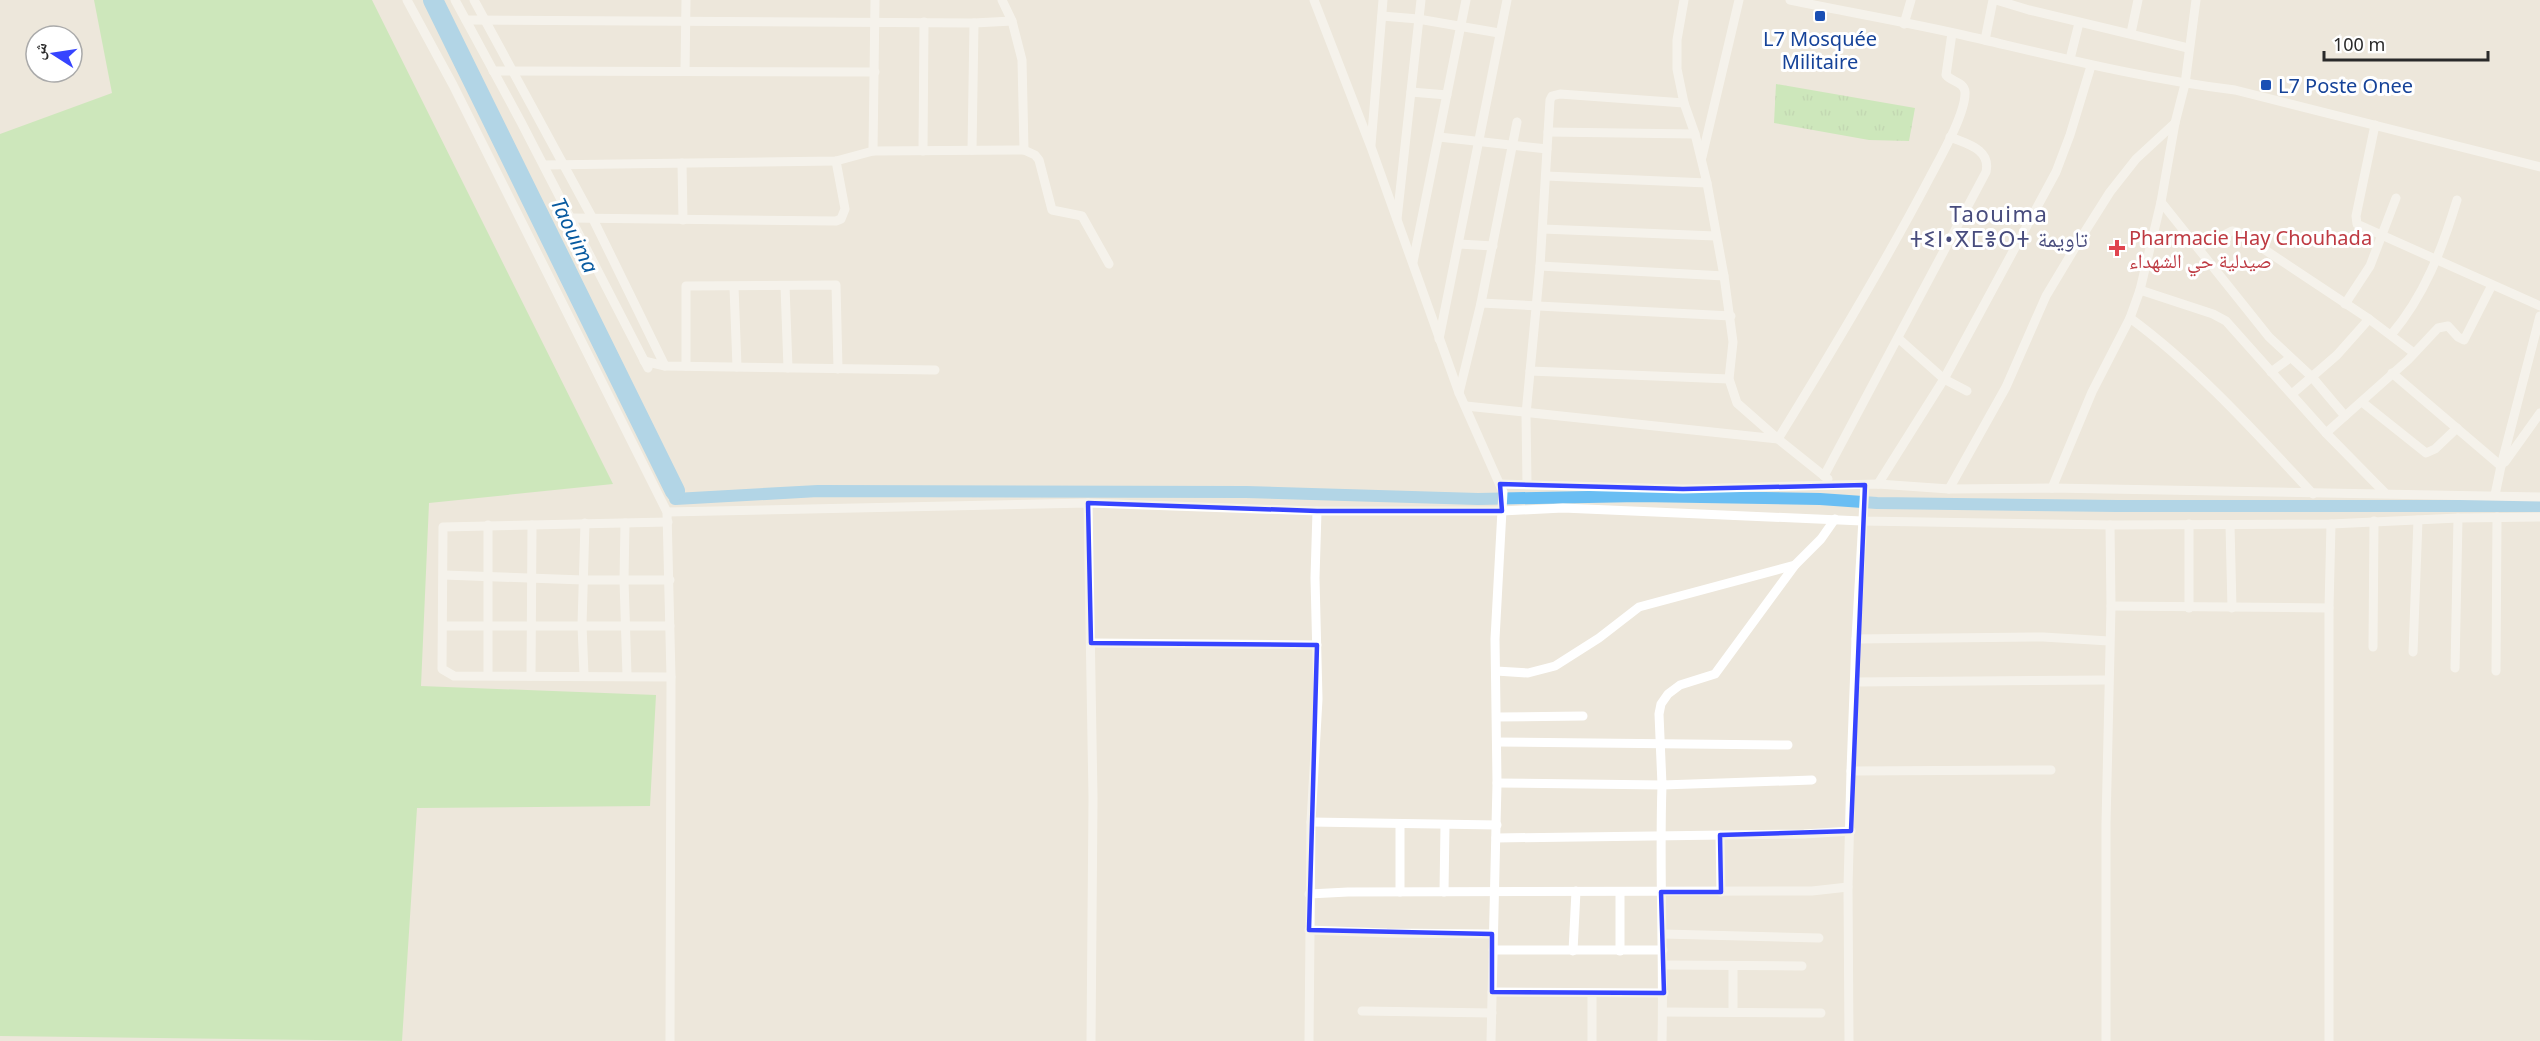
<svg xmlns="http://www.w3.org/2000/svg" width="2540" height="1041" font-family="'Noto Sans','Noto Naskh Arabic','Noto Sans Tifinagh',sans-serif">
	<style>
		.grass { fill: #a7e695 }
		.park { fill: url(#park-tufts) }
		.lines { fill: none; stroke-linecap: round; stroke-linejoin: round }
		.canal { stroke: #6abef3; stroke-width: 12 }
		.river { stroke: #6abef3; stroke-width: 20 }
		.minor { stroke: #fff; stroke-width: 9 }
		.marked { fill: none; stroke: #3644ff; stroke-width: 4.5; stroke-linejoin: round }
		.transit-dot { fill: #1a4fb4; stroke: #fff; stroke-width: 2 }
		.health-dot { fill: #e0444e; stroke: #fff; stroke-width: 2 }
		.labels { text-anchor: middle; dominant-baseline: central; stroke-width: 6; stroke-linejoin: round; paint-order: stroke }
		.transit-label { font-size: 20px; fill: #164399; stroke: #fff }
		.health-label { font-size: 20px; fill: #be3a42; stroke: #fff; text-anchor: start }
		.water-label { font-size: 21px; font-style: italic; fill: #085aa0; stroke: #fff }
		.quarter-label { font-size: 22px; letter-spacing: 1.5px; fill: #484c7d; stroke: #fff }
	</style>
	<defs>
		<pattern id="park-tufts" width="24" height="20" patternUnits="userSpaceOnUse" patternTransform="scale(1.5)"><rect width="24" height="20" fill="#a7e695"/><path d="M3 7l-1-3M5 7V3M7 7l1-3M15 17l-1-3M17 17v-4M19 17l1-3" fill="none" stroke="#90c581"/></pattern>
	</defs>
	<rect width="100%" height="100%" fill="#ede7db"/>
	<!-- grass -->
	<path class="grass" d="M94,0H372L613,484L429,503L421,686L656,695L650,806L417,808L402,1041L0,1036V134L112,93Z"/>
	<!-- park -->
	<path class="park" d="M1776,84L1915,108L1909,141L1869,140L1774,123Z"/>
	<g class="lines">
		<!-- canal -->
		<path class="canal" d="M675,491V499L818,491L1246,492L1478,499L1639,496L1820,499L1877,503L2117,506H2540"/>
		<!-- river -->
		<path class="river" d="M433,0L675,491"/>
		<!-- minor -->
		<g class="minor">
			<path d="M407,0L453,85L667,512L671,677L670,1041"/>
			<path d="M455,0L521,122L648,368"/>
			<path d="M474,0L593,219L665,366"/>
			<path d="M1002,0L1012,21L1022,60L1024,150"/>
			<path d="M1314,0L1371,147L1459,393L1503,492L1495,639L1497,783L1491,1041"/>
			<path d="M1684,0L1677,40V69L1684,103L1695,134L1707,183L1724,276L1733,342L1729,379L1737,403L1778,439C1831,353 1883,267 1930,177C1940,158 1966,113 1965,92C1964,82 1952,82 1946,75L1952,33"/>
			<path d="M1790,0C1847,12 1906,22 1963,35C2054,56 2143,79 2235,90L2540,167"/>
			<path d="M1996,0L2029,10L2188,48"/>
			<path d="M1382,16L1418,19L1499,33"/>
			<path d="M466,20L974,23L1012,21"/>
			<path d="M1904,24L1911,0"/>
			<path d="M2131,33L2138,0"/>
			<path d="M1985,40L1993,0"/>
			<path d="M2070,59L2079,23"/>
			<path d="M493,71L875,72"/>
			<path d="M685,71L686,0"/>
			<path d="M1411,92L1447,95"/>
			<path d="M2375,125L2356,216L2357,224L2540,306"/>
			<path d="M1548,132L1695,134"/>
			<path d="M1439,137L1547,149"/>
			<path d="M1371,145L1383,0"/>
			<path d="M972,150L974,23"/>
			<path d="M873,151L875,0"/>
			<path d="M923,151L924,22"/>
			<path d="M1702,157L1739,0"/>
			<path d="M682,163L683,220"/>
			<path d="M544,165L836,161L873,151L1024,150L1035,155L1039,160L1052,210L1082,216L1109,264"/>
			<path d="M1546,176L1707,183"/>
			<path d="M2161,202L2269,337L2312,377L2345,416"/>
			<path d="M570,218L836,221L841,219L845,209L836,161"/>
			<path d="M1397,219L1421,0"/>
			<path d="M1543,229L1715,236"/>
			<path d="M1459,244L1493,246"/>
			<path d="M2198,248L2232,231L2238,232L2369,319L2414,353"/>
			<path d="M1413,262L1466,0"/>
			<path d="M1540,266L1724,276"/>
			<path d="M785,286L788,368"/>
			<path d="M734,287L737,367"/>
			<path d="M2140,290L2213,314L2226,321L2326,433L2385,493"/>
			<path d="M1481,303L1731,316"/>
			<path d="M2345,304L2370,266L2396,198"/>
			<path d="M2130,318C2198,368 2255,432 2313,494"/>
			<path d="M2391,335C2425,295 2442,249 2457,200"/>
			<path d="M1898,338L1944,379L1967,391"/>
			<path d="M1439,339L1507,0"/>
			<path d="M644,361L665,366L935,370"/>
			<path d="M686,366V286L836,285L838,369"/>
			<path d="M1530,371L1729,379"/>
			<path d="M2271,372L2290,358"/>
			<path d="M2392,373L2501,466L2495,495"/>
			<path d="M1459,393L1481,303L1517,122"/>
			<path d="M2292,394L2337,355L2369,319"/>
			<path d="M2362,402L2426,453L2435,449L2457,428"/>
			<path d="M1466,406L1778,439L1828,479"/>
			<path d="M2326,433L2408,360L2438,328L2448,326L2458,337L2464,340L2492,285"/>
			<path d="M2505,462L2540,413"/>
			<path d="M2501,466L2540,316"/>
			<path d="M1824,476L1986,172C1991,149 1967,144 1950,137"/>
			<path d="M1500,484L1683,489L1878,484L1949,489L2052,488L2540,497"/>
			<path d="M1527,484L1526,414L1540,266L1550,100L1552,96L1560,94L1684,103"/>
			<path d="M1878,484L1944,379L2056,172L2070,135L2091,66"/>
			<path d="M2052,488L2092,392L2130,318L2140,290L2161,202L2175,123L2185,84L2196,0"/>
			<path d="M1949,489L2006,387L2046,296L2079,241L2110,192L2136,159L2175,123"/>
			<path d="M1088,503L1093,798L1091,1041"/>
			<path d="M667,512L1088,503L1317,511H1502L1563,508L1862,521L2110,525L2331,524L2458,518L2540,517"/>
			<path d="M668,522L443,527L442,669L454,676L671,677"/>
			<path d="M625,523L624,580L627,675"/>
			<path d="M2189,524V608"/>
			<path d="M488,525V675"/>
			<path d="M2230,525L2232,608"/>
			<path d="M444,575L583,580H670"/>
			<path d="M2111,606L2329,608"/>
			<path d="M443,626H670"/>
			<path d="M1856,639L2043,637L2109,641"/>
			<path d="M1091,643L1317,645"/>
			<path d="M2373,647L2374,521"/>
			<path d="M2413,652L2418,520"/>
			<path d="M2455,668L2458,518"/>
			<path d="M1496,671L1528,673L1555,666L1599,638L1639,607L1795,565"/>
			<path d="M2496,671L2497,517"/>
			<path d="M584,675L582,625L585,523"/>
			<path d="M531,676L532,525"/>
			<path d="M1855,682L2107,680"/>
			<path d="M1497,717L1583,716"/>
			<path d="M1497,742L1788,745"/>
			<path d="M1851,771L2051,770"/>
			<path d="M1812,780L1662,785L1659,714L1661,704L1668,694L1680,685L1715,674L1795,565L1821,539L1835,519"/>
			<path d="M1497,783L1662,785C1659,871 1664,956 1662,1041"/>
			<path d="M1311,822L1497,825"/>
			<path d="M1720,835L1721,892"/>
			<path d="M1496,838L1804,834L1851,831"/>
			<path d="M1400,892V824"/>
			<path d="M1444,892L1445,825"/>
			<path d="M1309,894L1348,892L1812,891L1848,887"/>
			<path d="M1309,930L1387,933L1492,934"/>
			<path d="M1663,934L1819,938"/>
			<path d="M1493,950H1663"/>
			<path d="M1573,951L1576,891"/>
			<path d="M1620,951V892"/>
			<path d="M1664,965L1802,966"/>
			<path d="M1733,966V1012"/>
			<path d="M1492,992L1664,993"/>
			<path d="M1362,1011L1492,1013"/>
			<path d="M1663,1012L1821,1013"/>
			<path d="M1309,1041L1311,822L1318,699L1315,578L1317,511"/>
			<path d="M1592,1041V994"/>
			<path d="M1849,1041L1848,887L1851,771L1856,639L1865,485"/>
			<path d="M2106,1041V824L2111,606L2110,525"/>
			<path d="M2329,1041V608L2331,524"/>
		</g>
	</g>
	<!-- marked area -->
	<path d="M0 0H2540V1041H0ZM1500,484L1683,489L1865,485L1851,831L1720,835L1721,892H1661L1664,993L1492,992V934L1309,930L1317,645L1091,643L1088,503L1317,511H1502Z" fill="#ede7db" fill-opacity=".55" fill-rule="evenodd"/>
	<path class="marked" d="M1500,484L1683,489L1865,485L1851,831L1720,835L1721,892H1661L1664,993L1492,992V934L1309,930L1317,645L1091,643L1088,503L1317,511H1502Z"/>
	<!-- markers -->
	<g class="transit-dot">
		<rect x="1814" y="10" width="12" height="12" rx="3"/>
		<rect x="2260" y="79" width="12" height="12" rx="3"/>
	</g>
	<path class="health-dot" d="M2114 239h6v6h6v6h-6v6h-6v-6h-6v-6h6z"/>
	<g class="labels">
		<!-- transit labels -->
		<g class="transit-label">
			<text x="1820" y="38">L7 Mosquée<tspan x="1820" dy="23">Militaire</tspan></text>
			<text x="2278" y="85" text-anchor="start">L7 Poste Onee</text>
		</g>
		<!-- health labels -->
		<g class="health-label">
			<text x="2129" y="237">Pharmacie Hay Chouhada<tspan x="2129" dy="23">صيدلية حي الشهداء</tspan></text>
		</g>
		<!-- water labels -->
		<g class="water-label">
			<text transform="translate(575 235) rotate(64)">Taouima</text>
		</g>
		<!-- quarter labels -->
		<g class="quarter-label">
			<text x="1999" y="213">Taouima<tspan x="1999" dy="25">ⵜⵉⵏ•ⴳⵎⴻⵔⵜ تاويمة</tspan></text>
		</g>
	</g>
	<!-- north arrow -->
	<g transform="translate(54 54) rotate(282)"><circle r="28" fill="#ffffff" stroke="#aaaaaa" stroke-width="1.5"/>
	<path d="M0-4.5L10 22L0 15L-10 22Z" fill="#3644ff"/>
	<text y="-9" font-size="16" font-weight="bold" text-anchor="middle" fill="#2a2a2a">ش</text>
	</g>
	<!-- scale -->
	<path d="M2324 51v9h164v-9" fill="none" stroke="#2a2a2a" stroke-width="3"/>
	<text x="2333" y="51" font-size="18" fill="#2a2a2a" stroke="#ffffff" stroke-width="4.5" paint-order="stroke">100 m</text>
</svg>
